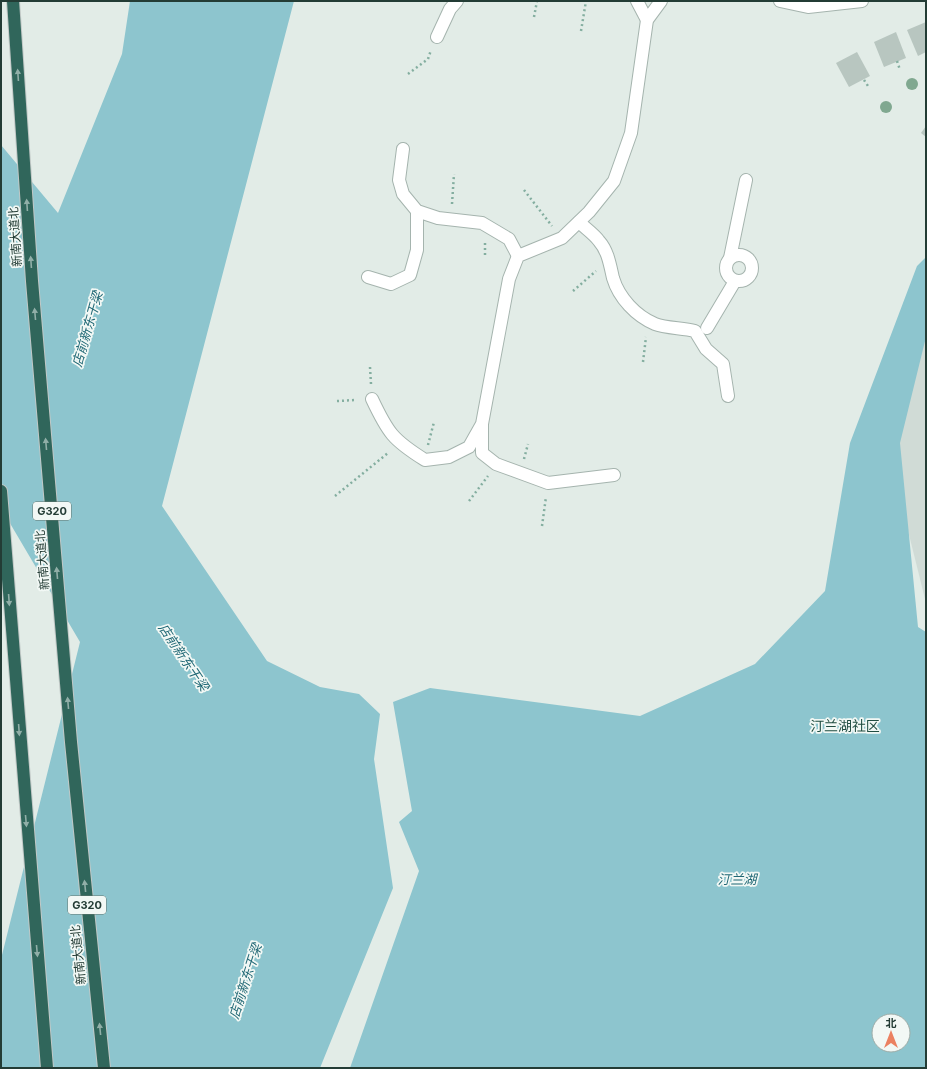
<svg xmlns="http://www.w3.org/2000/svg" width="927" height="1069" font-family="Inter,'Noto Sans SC',sans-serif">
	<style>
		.built { fill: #d0dbd6 }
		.water { fill: #8dc5ce; fill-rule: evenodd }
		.building { fill: #b8c6c0 }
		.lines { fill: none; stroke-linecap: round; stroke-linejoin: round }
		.minor-casing { stroke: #a5b4ae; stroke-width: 14 }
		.highway-casing { stroke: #c1c8c6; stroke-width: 14 }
		.path { stroke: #84aea0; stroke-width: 2.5; stroke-dasharray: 2 3; stroke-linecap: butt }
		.minor { stroke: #fff; stroke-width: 12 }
		.highway { stroke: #30665b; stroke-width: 12 }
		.tree { fill: #80a890 }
		.oneway { fill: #91afa8 }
		.labels { text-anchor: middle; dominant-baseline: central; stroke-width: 3.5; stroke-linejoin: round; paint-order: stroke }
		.shield { fill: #f2f8f5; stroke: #61746f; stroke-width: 1 }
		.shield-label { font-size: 11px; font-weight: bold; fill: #233c35 }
		.street-label { font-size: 12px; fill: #233c35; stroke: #f2f8f5 }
		.water-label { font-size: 13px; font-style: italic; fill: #206875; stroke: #f2f8f5 }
		.quarter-label { font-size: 14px; fill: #204d41; stroke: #f2f8f5 }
	</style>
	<rect width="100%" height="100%" fill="#e2ece7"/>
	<!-- built -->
	<path class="built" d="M926,261V603L880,418Z"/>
	<!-- water -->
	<g class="water">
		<path d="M130,1H294L162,506L267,661L320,687L359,694L380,714L374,759L393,888L320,1068H1V959L80,642L1,508V145L58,213L122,54Z"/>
		<path d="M926,257V337L900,443L918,627L926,632V1068H350L419,871L399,822L412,811L393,702L430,688L640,716L755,664L825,591L850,443L917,266ZM879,1021H903V1045H879Z"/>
	</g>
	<!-- building -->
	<g class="building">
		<path d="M926,22V52L918,56L907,30Z"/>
		<path d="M896,32L906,58L884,67L874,42Z"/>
		<path d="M857,52L870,76L849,87L836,63Z"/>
		<path d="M926,126V137L921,133Z"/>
	</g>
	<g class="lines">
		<!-- minor casing -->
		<g class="minor-casing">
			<g id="minor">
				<path d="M637,1L647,20"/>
				<path d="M780,1L808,7L862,1"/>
				<path d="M437,37L450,9L457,1"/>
				<path d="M403,149L399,180L403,194L417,211L438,218L482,223L509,239L518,256"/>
				<path d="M579,222C585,228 594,234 599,241C608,251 610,265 613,278C619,298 636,316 655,324C665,328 683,328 695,331L706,349L723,364L728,396"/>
				<circle cx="739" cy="268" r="13"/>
				<path d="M730,258L746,180"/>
				<path d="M368,277L391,284L410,275L417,250V211"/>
				<path d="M707,328L735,281"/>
				<path d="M372,399C388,433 393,440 425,460L449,457L469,447L482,424L509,279L518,256L562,238L589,212L614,181L631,133L647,20L661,1"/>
				<path d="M482,425V453L496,464L548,483L614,475"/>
			</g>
		</g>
		<!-- highway casing -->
		<g class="highway-casing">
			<g id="highway">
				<path d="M13,1L32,281L71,742L104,1068"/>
				<path d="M1,491L47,1068"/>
			</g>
		</g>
		<!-- path -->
		<g class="path">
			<path d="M534,17L537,1"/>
			<path d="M581,31L586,1"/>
			<path d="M897,61L900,70"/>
			<path d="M408,74L428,59L431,50"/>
			<path d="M864,80L868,86"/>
			<path d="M524,190L552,226"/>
			<path d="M452,204L454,174"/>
			<path d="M485,243V258"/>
			<path d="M573,291L596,271"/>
			<path d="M643,362L646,337"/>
			<path d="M370,367L371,384"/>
			<path d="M337,401L356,400"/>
			<path d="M428,445L434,422"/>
			<path d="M524,459L528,444"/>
			<path d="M335,496L388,453"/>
			<path d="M469,501L488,476"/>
			<path d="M542,526L546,497"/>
		</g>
		<!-- minor -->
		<use href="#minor" class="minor"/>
		<!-- highway -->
		<use href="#highway" class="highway"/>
	</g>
	<!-- trees -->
	<g class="tree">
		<circle cx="912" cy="84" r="6"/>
		<circle cx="886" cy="107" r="6"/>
	</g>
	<!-- one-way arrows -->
	<defs><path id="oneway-solid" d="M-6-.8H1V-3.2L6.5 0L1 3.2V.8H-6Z"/></defs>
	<g class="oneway">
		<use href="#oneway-solid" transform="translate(18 75) rotate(-94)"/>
		<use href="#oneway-solid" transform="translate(27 205) rotate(-94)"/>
		<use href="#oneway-solid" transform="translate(31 262) rotate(-94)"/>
		<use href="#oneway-solid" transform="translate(35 314) rotate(-95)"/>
		<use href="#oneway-solid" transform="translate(46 444) rotate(-95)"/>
		<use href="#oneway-solid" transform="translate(57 573) rotate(-95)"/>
		<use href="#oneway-solid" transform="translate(9 600) rotate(86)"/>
		<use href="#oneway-solid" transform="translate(68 703) rotate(-95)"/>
		<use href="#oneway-solid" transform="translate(19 730) rotate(86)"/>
		<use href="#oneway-solid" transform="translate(26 821) rotate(85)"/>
		<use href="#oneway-solid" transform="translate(85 886) rotate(-96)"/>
		<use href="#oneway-solid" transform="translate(37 951) rotate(85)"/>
		<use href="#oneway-solid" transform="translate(100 1029) rotate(-96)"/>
	</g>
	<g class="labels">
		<!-- shield labels -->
		<g class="shield">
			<rect x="33" y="502" width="38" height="18" rx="3"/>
			<rect x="68" y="896" width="38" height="18" rx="3"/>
		</g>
		<g class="shield-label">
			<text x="52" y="511">G320</text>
			<text x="87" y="905">G320</text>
		</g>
		<!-- street labels -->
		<g class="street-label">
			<text transform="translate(15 237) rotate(-94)">新南大道北</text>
			<text transform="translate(42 560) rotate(-95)">新南大道北</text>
			<text transform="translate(78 955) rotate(-96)">新南大道北</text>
		</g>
		<!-- water labels -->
		<g class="water-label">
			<text transform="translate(87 329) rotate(-74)">店前新东干梁</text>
			<text transform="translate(184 657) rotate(56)">店前新东干梁</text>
			<text x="737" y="879">汀兰湖</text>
			<text transform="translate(245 981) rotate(-72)">店前新东干梁</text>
		</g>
		<!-- quarter labels -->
		<g class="quarter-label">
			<text x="845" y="725">汀兰湖社区</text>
		</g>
	</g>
	<!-- border -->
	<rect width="927" height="1069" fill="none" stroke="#233c35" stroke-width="4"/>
	<!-- north arrow -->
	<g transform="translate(891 1033)"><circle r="19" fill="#f2f8f5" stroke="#9fada8"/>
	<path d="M0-3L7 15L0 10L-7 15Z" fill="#eb8161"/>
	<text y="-6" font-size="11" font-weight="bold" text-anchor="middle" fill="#233c35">北</text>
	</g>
</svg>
